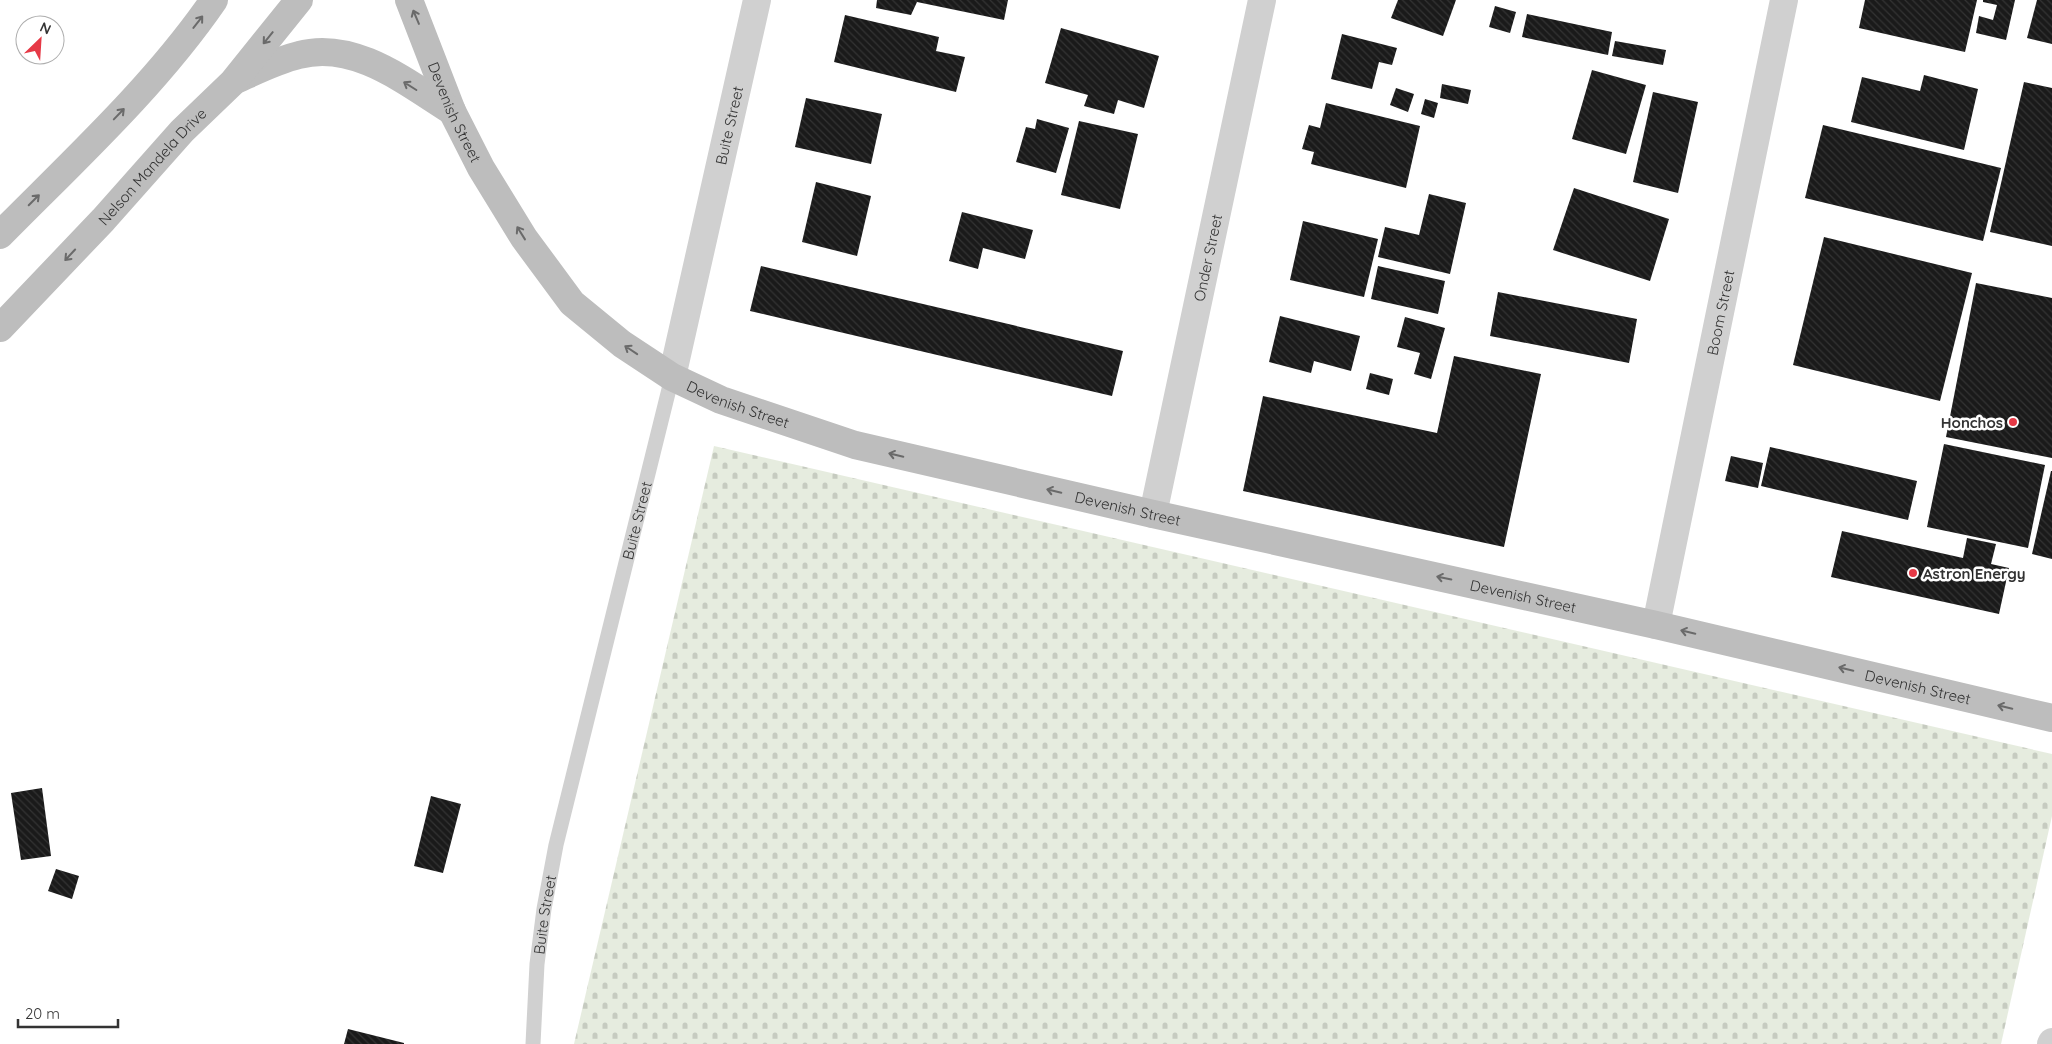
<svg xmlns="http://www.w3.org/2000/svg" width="2052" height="1044" font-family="Quicksand,sans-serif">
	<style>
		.cemetery { fill: url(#cemetery-stones) }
		.building { fill: url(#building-back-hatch) }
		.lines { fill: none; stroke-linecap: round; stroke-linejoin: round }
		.lane { stroke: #d0d0d0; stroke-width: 15 }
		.street { stroke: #d0d0d0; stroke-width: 28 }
		.secondary { stroke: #bdbdbd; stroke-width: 28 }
		.oneway { stroke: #6a6a6a }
		.poi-dot { fill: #e63946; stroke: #fff; stroke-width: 2 }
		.labels { text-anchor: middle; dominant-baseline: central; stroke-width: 5; stroke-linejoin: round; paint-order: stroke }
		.street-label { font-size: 15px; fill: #333; stroke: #fff }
		.poi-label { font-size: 15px; font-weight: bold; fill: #333; stroke: #fff; text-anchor: end }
	</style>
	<defs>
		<pattern id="cemetery-stones" width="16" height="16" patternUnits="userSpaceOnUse" patternTransform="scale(1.25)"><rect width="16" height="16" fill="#e6ecdf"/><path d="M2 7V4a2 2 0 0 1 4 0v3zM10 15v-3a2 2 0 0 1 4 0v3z" fill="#c6cbc0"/></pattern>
		<pattern id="building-back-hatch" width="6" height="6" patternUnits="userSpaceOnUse" patternTransform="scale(1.25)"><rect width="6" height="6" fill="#1a1a1a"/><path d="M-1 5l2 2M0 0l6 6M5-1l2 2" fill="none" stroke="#333"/></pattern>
	</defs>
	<rect width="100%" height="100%" fill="#fff"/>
	<!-- cemetery -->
	<path class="cemetery" d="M714,446L2052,754V816L2001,1044H574Z"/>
	<!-- building -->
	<g class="building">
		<path d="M877,0H1008L1004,20L917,2L911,15L876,8Z"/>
		<path d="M1398,0H1456L1443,36L1391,18Z"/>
		<path d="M1865,0H1977L1965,52L1859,28Z"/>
		<path d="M1983,0H2015L2006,40L1976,33L1979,16L1993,20L1997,5L1983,2Z"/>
		<path d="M2037,0H2052V44L2027,38Z"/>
		<path d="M1495,6L1516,12L1510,33L1489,27Z"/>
		<path d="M1527,14L1612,32L1608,55L1522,37Z"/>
		<path d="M845,15L939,37L936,51L965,57L956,92L834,62Z"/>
		<path d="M1061,28L1159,56L1144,108L1118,100L1114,114L1084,106L1088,95L1045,83Z"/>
		<path d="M1342,34L1397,48L1392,65L1379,62L1372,89L1331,79Z"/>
		<path d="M1615,41L1666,50L1663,65L1612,56Z"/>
		<path d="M1592,70L1646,85L1626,154L1572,139Z"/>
		<path d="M1924,75L1978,89L1964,150L1851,122L1862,77L1920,91Z"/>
		<path d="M2024,82L2052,88V246L1990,232Z"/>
		<path d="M1442,84L1471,90L1468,104L1440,98Z"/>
		<path d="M1396,88L1414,94L1408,112L1390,105Z"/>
		<path d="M1653,92L1698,102L1678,193L1633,182Z"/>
		<path d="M806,98L882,114L871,164L795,147Z"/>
		<path d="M1425,99L1438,103L1434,118L1421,114Z"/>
		<path d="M1326,103L1420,126L1406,188L1311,164L1314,152L1302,149L1309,125L1320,128Z"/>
		<path d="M1037,119L1069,128L1056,173L1016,162L1026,127L1035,129Z"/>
		<path d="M1079,121L1138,134L1120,209L1061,195Z"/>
		<path d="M1823,125L2001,168L1983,241L1805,198Z"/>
		<path d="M816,182L871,196L857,256L802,242Z"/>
		<path d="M1574,188L1669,219L1650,281L1553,250Z"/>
		<path d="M1429,194L1466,203L1450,274L1378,257L1385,227L1419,235Z"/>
		<path d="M962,212L1033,230L1025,259L983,248L978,269L949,261Z"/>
		<path d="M1303,221L1378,239L1364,297L1290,280Z"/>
		<path d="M1824,237L1972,273L1940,401L1793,365Z"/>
		<path d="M761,266L1123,351L1112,396L750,311Z"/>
		<path d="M1378,266L1445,281L1438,314L1371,299Z"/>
		<path d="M1976,283L2052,298V458L1946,437Z"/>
		<path d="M1498,292L1637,319L1629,363L1490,336Z"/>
		<path d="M1280,316L1360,336L1351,371L1314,361L1311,373L1269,362Z"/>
		<path d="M1405,317L1445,328L1431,379L1414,374L1420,353L1397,347Z"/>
		<path d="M1454,356L1541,374L1504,547L1243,491L1263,396L1437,433Z"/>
		<path d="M1370,373L1393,379L1389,395L1366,389Z"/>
		<path d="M1944,444L2045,465L2028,548L1927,527Z"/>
		<path d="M1770,447L1917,481L1908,520L1761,486Z"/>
		<path d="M1731,456L1763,463L1758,488L1725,481Z"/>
		<path d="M2051,471H2052V559L2032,554Z"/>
		<path d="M1842,531L1963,558L1967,538L1996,544L1991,564L2009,568L1999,614L1831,577Z"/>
		<path d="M42,788L51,856L21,860L11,793Z"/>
		<path d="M431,796L461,804L443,873L414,866Z"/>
		<path d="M56,869L79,876L72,899L48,891Z"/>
		<path d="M348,1029L404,1043V1044H344Z"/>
	</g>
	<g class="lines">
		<!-- lane -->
		<path class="lane" id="s1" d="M533,1044L537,964L544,909L556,845L672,377"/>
		<!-- street -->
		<g class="street">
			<path id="s2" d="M672,377L757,0"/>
			<path id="s3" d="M1153,514L1262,0"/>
			<path id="s4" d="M1656,625L1784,0"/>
			<path d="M2051,1044L2052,1042"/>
		</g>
		<!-- secondary -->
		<g class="secondary">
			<path id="s5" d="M409,0L452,111L481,168L524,238L572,303L622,344L672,377L721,400L855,445L1153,514L1656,625L2052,718"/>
			<path d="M238,79C258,70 278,60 299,55C355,40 407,83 452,111"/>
			<path d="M0,235C73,161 155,86 214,0"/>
			<path id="s6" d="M0,328L103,220L182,131L233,82L299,0"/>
		</g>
	</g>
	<!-- one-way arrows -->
	<defs><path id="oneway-shaft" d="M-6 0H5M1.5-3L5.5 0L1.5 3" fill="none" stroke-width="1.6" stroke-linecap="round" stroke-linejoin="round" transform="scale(1.25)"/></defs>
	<g class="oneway">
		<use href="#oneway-shaft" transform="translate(416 17) rotate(-113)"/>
		<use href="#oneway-shaft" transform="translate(198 22) rotate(-52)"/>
		<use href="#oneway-shaft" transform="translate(268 38) rotate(129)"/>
		<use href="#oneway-shaft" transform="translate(410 86) rotate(-148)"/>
		<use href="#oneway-shaft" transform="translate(119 114) rotate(-46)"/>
		<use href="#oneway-shaft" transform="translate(34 200) rotate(-45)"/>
		<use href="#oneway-shaft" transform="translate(521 233) rotate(-122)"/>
		<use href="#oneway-shaft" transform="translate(70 255) rotate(133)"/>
		<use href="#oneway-shaft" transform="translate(631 350) rotate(-146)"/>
		<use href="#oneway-shaft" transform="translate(896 455) rotate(-167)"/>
		<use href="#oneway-shaft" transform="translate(1054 491) rotate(-167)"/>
		<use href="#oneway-shaft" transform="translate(1444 578) rotate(-168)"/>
		<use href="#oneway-shaft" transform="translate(1688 632) rotate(-167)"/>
		<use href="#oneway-shaft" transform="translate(1846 669) rotate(-167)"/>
		<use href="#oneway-shaft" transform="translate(2005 707) rotate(-167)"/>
	</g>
	<!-- markers -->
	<g class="poi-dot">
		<circle cx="2013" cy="422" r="5"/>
		<circle cx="1913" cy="573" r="5"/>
	</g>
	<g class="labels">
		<!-- street labels -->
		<g class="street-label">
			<text stroke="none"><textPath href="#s5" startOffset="121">Devenish Street</textPath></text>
			<text stroke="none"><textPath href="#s2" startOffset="258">Buite Street</textPath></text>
			<text stroke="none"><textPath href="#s6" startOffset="222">Nelson Mandela Drive</textPath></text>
			<text stroke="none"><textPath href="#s3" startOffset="262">Onder Street</textPath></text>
			<text stroke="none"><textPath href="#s4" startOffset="319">Boom Street</textPath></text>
			<text stroke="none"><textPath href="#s5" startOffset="542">Devenish Street</textPath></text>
			<text stroke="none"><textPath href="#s5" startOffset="946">Devenish Street</textPath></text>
			<text stroke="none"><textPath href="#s1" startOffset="535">Buite Street</textPath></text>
			<text stroke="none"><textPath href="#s5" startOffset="1351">Devenish Street</textPath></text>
			<text stroke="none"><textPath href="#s5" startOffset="1756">Devenish Street</textPath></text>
			<text stroke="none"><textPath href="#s1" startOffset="130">Buite Street</textPath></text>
		</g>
		<!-- poi labels -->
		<g class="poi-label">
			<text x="2003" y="422">Honchos</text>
			<text x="1923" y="573" text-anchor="start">Astron Energy</text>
		</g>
	</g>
	<!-- north arrow -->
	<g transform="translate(40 40) rotate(25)"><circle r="24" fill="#ffffff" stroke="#adadad"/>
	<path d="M0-4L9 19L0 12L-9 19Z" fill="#e63946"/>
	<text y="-8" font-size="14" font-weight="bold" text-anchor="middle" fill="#333333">N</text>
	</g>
	<!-- scale -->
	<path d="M18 1019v8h100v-8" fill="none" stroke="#333333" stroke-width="2.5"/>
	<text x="25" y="1019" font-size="15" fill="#333333" stroke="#ffffff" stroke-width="4" paint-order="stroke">20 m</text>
</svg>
